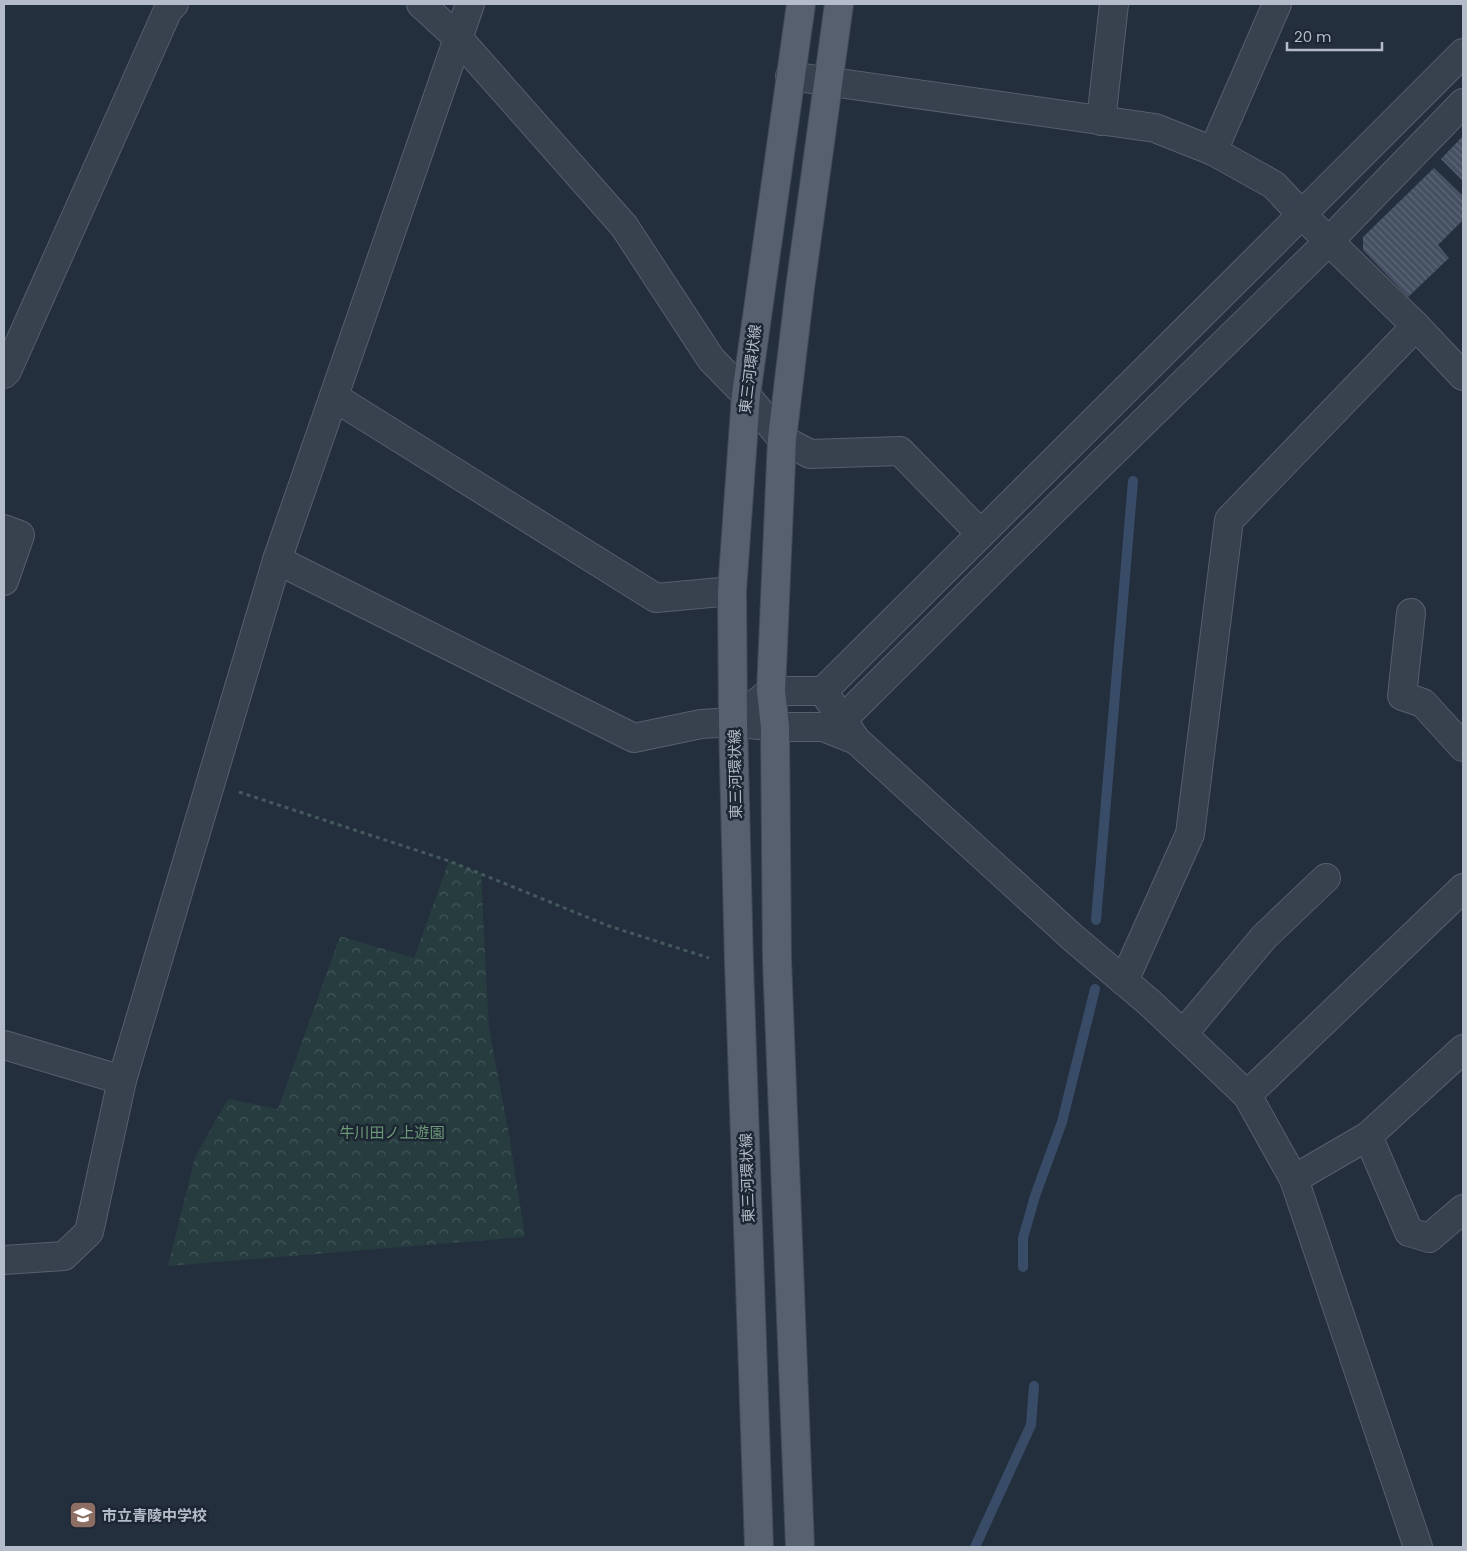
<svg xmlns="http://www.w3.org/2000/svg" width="1467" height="1551" font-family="Poppins,'Noto Sans JP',sans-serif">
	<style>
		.forest { fill: url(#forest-crowns) }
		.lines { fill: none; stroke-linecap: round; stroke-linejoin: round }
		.stream { stroke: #394c67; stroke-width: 10 }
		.building { fill: url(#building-back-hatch) }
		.minor-casing { stroke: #565f6c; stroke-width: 30 }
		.tertiary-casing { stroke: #565f6c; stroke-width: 30 }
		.primary-casing { stroke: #414a57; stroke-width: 30 }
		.path { stroke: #44595c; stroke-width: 3; stroke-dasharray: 4 4; stroke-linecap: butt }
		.minor { stroke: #38414e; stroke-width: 28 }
		.tertiary { stroke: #38414e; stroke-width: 28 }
		.primary { stroke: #56606e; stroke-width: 28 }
		.labels { text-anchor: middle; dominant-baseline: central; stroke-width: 5; stroke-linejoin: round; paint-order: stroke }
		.street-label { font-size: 15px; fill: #b4bcc9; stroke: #1d2633 }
		.park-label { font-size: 15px; fill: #6b9a76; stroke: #1d2633 }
		.poi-label { font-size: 15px; font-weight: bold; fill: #b4bcc9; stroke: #1d2633; text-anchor: start }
	</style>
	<defs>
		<pattern id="forest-crowns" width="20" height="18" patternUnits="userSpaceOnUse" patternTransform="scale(1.25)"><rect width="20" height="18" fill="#263c3f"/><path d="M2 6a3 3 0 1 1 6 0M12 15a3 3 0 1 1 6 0" fill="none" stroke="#435659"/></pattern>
		<pattern id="building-back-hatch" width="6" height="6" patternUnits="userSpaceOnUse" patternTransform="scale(1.25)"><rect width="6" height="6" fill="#455162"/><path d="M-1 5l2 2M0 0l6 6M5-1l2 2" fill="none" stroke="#5d6877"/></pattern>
	</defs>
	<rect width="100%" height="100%" fill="#242f3e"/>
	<!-- forest -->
	<path class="forest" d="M449,861L481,874L489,1029L509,1134L525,1237L168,1266L195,1157L228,1099L278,1109L340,936L414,958Z"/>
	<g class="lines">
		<!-- stream -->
		<g class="stream">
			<path d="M1096,920L1133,481"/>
			<path d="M1023,1267V1238L1035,1196L1062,1122L1095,989"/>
			<path d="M975,1547L1031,1425L1034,1386"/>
		</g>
	</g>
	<!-- building -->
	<g class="building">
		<path d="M1463,136V181L1441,159Z"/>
		<path d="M1434,168L1463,196V220L1438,245L1449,258L1408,297L1363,250V237Z"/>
	</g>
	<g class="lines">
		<!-- minor casing -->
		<g class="minor-casing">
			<g id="minor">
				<path d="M790,76L1155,128L1213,151L1274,185L1302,215L1416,326L1463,376"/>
				<path d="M1101,121L1114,4"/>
				<path d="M1213,151L1277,4"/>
				<path d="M4,374L7,371L168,10L174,4"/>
				<path d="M334,397L656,598L732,591"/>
				<path d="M782,439L810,454L900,451L980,533"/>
				<path d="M4,529L20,535L4,581"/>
				<path d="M277,560L634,738L701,724L733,722L775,727H823L856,740"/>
				<path d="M1411,613L1402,696L1423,703L1463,747"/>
				<path d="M823,691C1036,477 1251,267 1463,53"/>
				<path d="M843,719L1024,539L1329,241L1463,103"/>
				<path d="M733,722L771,691H823L856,740L1072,937L1150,1003L1247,1095L1294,1179L1418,1547"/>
				<path d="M1124,981L1190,834L1229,520L1416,326"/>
				<path d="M1183,1034L1264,937L1326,878"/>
				<path d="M4,1045L122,1080"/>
				<path d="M1247,1095L1463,888"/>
				<path d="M1368,1136L1409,1232L1429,1238L1463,1209"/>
				<path d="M1294,1179L1368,1136L1463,1049"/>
				<path d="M4,1260L64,1256L89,1232L122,1080L277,560L470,4"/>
			</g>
		</g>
		<!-- tertiary casing -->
		<g class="tertiary-casing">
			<path id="tertiary" d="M421,4L458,38L624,226L711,359L746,395L782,439"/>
		</g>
		<!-- primary casing -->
		<g class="primary-casing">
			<g id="primary">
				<path d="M759,1547L739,963L733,722L732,591L746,395L801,4"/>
				<path d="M800,1547L777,960L775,727L771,691L782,439L800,288L839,4"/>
			</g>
		</g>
		<!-- path -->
		<path class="path" d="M239,792L449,861L609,926L709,958"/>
		<!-- minor -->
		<use href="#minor" class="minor"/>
		<!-- tertiary -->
		<use href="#tertiary" class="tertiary"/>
		<!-- primary -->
		<use href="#primary" class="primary"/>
	</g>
	<!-- icons -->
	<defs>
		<g id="school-square" transform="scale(1.4375)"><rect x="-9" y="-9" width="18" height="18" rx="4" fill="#8d6e63" stroke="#1d2633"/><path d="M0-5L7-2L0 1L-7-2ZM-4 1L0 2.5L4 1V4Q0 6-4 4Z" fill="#fff"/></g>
	</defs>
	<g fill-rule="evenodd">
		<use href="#school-square" x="83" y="1515"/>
	</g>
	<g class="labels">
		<!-- street labels -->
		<g class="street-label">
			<text transform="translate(750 369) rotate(-83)">東三河環状線</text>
			<text transform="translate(735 774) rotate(-91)">東三河環状線</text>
			<text transform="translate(747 1178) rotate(-92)">東三河環状線</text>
		</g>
		<!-- park labels -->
		<g class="park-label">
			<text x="392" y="1132">牛川田ノ上遊園</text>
		</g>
		<!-- poi labels -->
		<g class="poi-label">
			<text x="102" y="1515">市立青陵中学校</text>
		</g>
	</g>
	<!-- border -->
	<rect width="1467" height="1551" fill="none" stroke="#b4bcc9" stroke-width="10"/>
	<!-- scale -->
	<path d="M1287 42v8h95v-8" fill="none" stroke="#b4bcc9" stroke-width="2.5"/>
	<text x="1294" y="42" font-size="15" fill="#b4bcc9" stroke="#1d2633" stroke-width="4" paint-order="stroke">20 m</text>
</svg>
